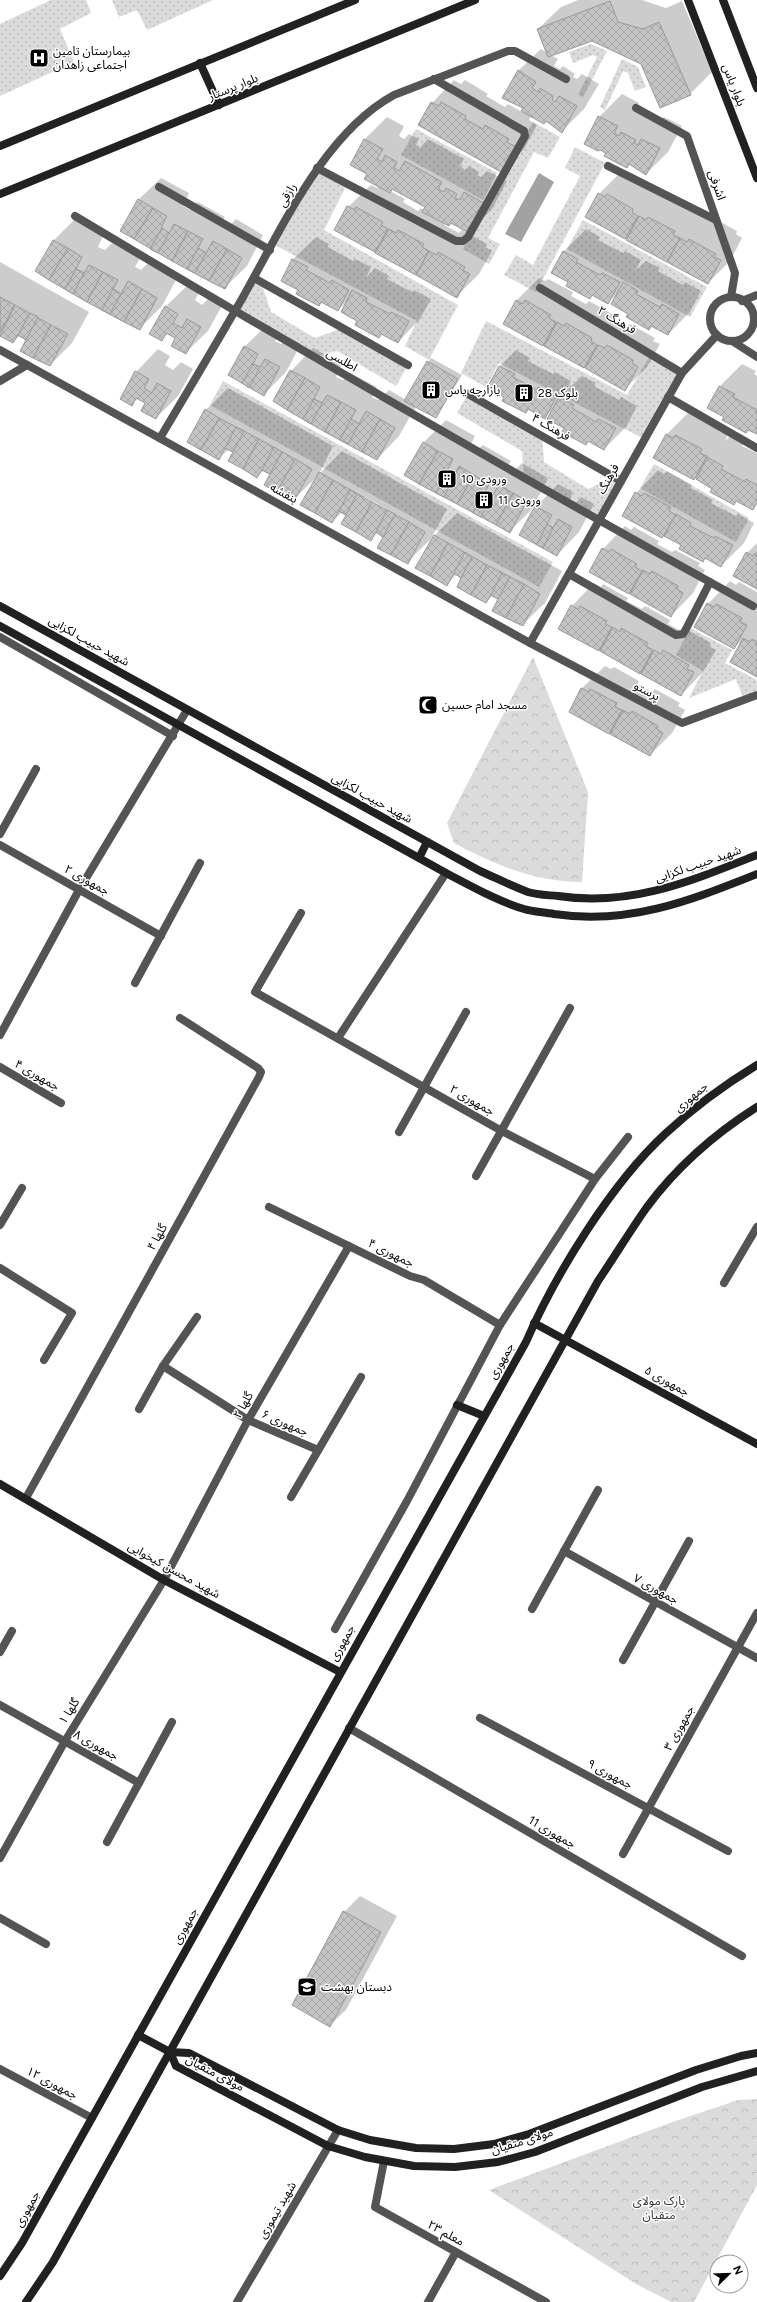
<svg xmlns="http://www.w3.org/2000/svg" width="757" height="2302" font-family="Figtree,'Noto Sans Arabic',sans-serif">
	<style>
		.grass { fill: url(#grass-dots) }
		.park { fill: url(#park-crowns) }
		.water { fill: #a2a2a2 }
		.shadow { fill: #0003; fill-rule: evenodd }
		.building { fill: url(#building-cross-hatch); stroke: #989898 }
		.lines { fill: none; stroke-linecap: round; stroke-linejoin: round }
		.street { stroke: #545454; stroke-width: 8 }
		.secondary { stroke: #212121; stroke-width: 8 }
		.labels { text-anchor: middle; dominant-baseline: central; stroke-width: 3; stroke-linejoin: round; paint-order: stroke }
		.poi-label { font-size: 12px; fill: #000; stroke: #fff; text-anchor: start }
		.street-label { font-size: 12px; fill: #000; stroke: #fff }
		.park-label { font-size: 12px; fill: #323232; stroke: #fff }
	</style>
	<defs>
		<pattern id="grass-dots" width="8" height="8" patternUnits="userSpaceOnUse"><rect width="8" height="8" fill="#dbdbdb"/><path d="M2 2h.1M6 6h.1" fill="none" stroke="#bababa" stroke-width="1.8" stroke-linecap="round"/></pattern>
		<pattern id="park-crowns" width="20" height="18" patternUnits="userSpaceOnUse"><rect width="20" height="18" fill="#dbdbdb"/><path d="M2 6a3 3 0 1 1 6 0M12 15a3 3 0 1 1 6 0" fill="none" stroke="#bababa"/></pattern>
		<pattern id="building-cross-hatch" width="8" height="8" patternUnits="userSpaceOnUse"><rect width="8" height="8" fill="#c4c4c4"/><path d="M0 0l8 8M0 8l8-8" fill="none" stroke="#a7a7a7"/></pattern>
	</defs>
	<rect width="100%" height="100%" fill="#fff"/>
	<!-- grass -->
	<g class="grass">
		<path d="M51,0H86L91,13L60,29L74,62L0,96V24Z"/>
		<path d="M112,0H213L147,30L137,10L119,17Z"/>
		<path d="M591,44L607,51L583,97L578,95L597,57L593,55L573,63L569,52Z"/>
		<path d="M622,59L638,67L646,87L635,91L628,73L623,71L605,110L600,107Z"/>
		<path d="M533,122L560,137L548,158L534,152L488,238L500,244L489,264L463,249Z"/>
		<path d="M416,129L497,173L483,200L401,155Z"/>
		<path d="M575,147L605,163L536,292L504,275L516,255L533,265L580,176L565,168Z"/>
		<path d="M317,168L347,184L324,230L458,305L429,360L405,346L417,321L273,244Z"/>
		<path d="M583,220L707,287L690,317L567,249Z"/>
		<path d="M254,278L261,282L271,312L315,338L343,328L408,365L396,386L337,351L313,357L235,312Z"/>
		<path d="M486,321L627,395L651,354L682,373L644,439L499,363L486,387L461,373Z"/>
		<path d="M223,381L553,562L539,587L210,405Z"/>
		<path d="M468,394L542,436L544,462L588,489L614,477L621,481L598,521L524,477L522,451L457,413Z"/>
		<path d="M654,464L749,518L736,542L640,488Z"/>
		<path d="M690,628L732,650L725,663L757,680V691L743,697L736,679L689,698L703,671L676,655Z"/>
	</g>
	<!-- park -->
	<g class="park">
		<path d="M533,657L588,792L582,882C535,882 495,865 454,843L447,823Z"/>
		<path d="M757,2099V2185L694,2302H671L636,2284L489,2190L667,2124L738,2100Z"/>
	</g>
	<!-- water -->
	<path class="water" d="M539,173L554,182L521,242L505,234Z"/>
	<!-- shadow -->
	<g class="shadow">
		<path d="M578,0H642L666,8L682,1L712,72L690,94L641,63L592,40L551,55L558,59L554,66L560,69L563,66L575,74L573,77L577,79L582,74L599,84L584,109L562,131L546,120L531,116L529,120L537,125L524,149L501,171L432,103L454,80L461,84L465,80L488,94L486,96L505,107L508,104L522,112L524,107L518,71L541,49L547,53L538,29L561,7Z"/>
		<path d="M622,94L639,103L636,111L659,122L664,117L682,126L668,152L646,174L630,164L627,167L607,152L599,117Z"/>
		<path d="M387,117L404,126L399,136L404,139L409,134L419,139L416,145L420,148L428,139L464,159L460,166L465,170L469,166L479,172L477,175L481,177L487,171L507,181L492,209L469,232L452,222L445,223L444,225L459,233L462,230L487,244L485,247L492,251L479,274L457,296L336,230L348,207L371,185L377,188L379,186L368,174L351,165L365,139ZM393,189L426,207L424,210L421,208L418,211L403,202L405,199L390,191Z"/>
		<path d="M621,172L627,175L630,172L737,231L736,234L742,238L730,261L708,283L586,217L599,194Z"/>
		<path d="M161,178L189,193L183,206L190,210L198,202L225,217L220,226L226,229L236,219L263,235L247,266L224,288L122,230L138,200Z"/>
		<path d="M76,218L104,234L98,247L105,250L112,243L140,258L135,267L141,270L151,260L178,276L162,306L139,329L37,271L53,241Z"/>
		<path d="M586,229L600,237L598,240L623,253L625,251L641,260L636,270L646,261L660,268L658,271L683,285L685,282L701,291L690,312L668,334L652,326L649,329L629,313L617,293L608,303L569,282L563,252Z"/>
		<path d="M316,237L329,244L328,247L353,261L355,259L371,267L366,278L375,268L389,276L387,279L412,292L414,290L431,299L420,319L398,342L382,333L379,337L359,321L347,301L338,310L322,302L319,305L299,289L282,280L293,259Z"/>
		<path d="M0,262L89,312L72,343L50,365L27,339L20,335L13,342L0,335Z"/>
		<path d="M539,278L545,281L548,279L573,292L571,296L586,304L589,301L614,315L612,318L627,326L630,324L655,338L653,341L660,344L647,367L625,389L504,323L517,300Z"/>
		<path d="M188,285L200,291L195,300L202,305L210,297L223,304L208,331L185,353L176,338L168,333L162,340L165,307Z"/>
		<path d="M267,325L280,332L275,341L281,344L288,337L301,344L286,372L264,394L244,347Z"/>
		<path d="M313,348L342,364L336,377L343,380L350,373L377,387L372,397L378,400L389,390L406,400L431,358L462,375L436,417L416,406L399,436L377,459L274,401L291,371Z"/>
		<path d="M158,349L170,356L165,365L173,370L181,362L193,369L178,396L156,418L147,403L138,398L132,404L136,372Z"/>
		<path d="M516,350L530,358L528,361L553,374L555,372L571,381L566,391L582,376L596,383L594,386L619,400L621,397L637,406L626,427L604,449L589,441L585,444L565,428L554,408L545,417L529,409L526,412L505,396L489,387L500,366Z"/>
		<path d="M742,364L756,371L754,374L757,376V433L709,407L720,386Z"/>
		<path d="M228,388L333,446L319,474L342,451L447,509L431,539L407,562L385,536L378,532L371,539L342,512L332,522L317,477L294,499L271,474L264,470L257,476L234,452L229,449L218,459L206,410ZM365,497L399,516L398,517L365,499Z"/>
		<path d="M689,412L728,434L725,441L730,436L744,443L742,446L757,453V504L753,509L737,501L734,504L714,488L700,472L693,479L654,458L667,434Z"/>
		<path d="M446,420L475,436L469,448L475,452L483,445L511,461L506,469L512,473L522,463L548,478L532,509L510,531L405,474L424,442Z"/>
		<path d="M658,470L664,474L667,471L692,485L691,488L713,500L711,503L736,516L738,514L754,523L744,543L721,566L706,557L703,561L683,545L664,535L662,537L636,493Z"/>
		<path d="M558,484L573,492L569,502L574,505L581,497L594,504L579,532L557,555L520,535L536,507Z"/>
		<path d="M457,513L562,571L545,603L522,625L500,599L493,595L486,602L457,574L447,584L433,537Z"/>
		<path d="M625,526L631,530L634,527L659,541L657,544L672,552L675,550L700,563L698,566L705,570L693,593L671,616L590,572L603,549Z"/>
		<path d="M757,543V588L747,553Z"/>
		<path d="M730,581L736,585L739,582L757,592V676L743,639L734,648L708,604Z"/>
		<path d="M594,583L601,587L603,584L628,598L626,601L642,609L645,606L670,620L668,624L683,632L686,629L711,643L709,646L716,650L703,672L681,695L560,629L572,606Z"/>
		<path d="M605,666L611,669L614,667L639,681L637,684L652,692L655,689L680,703L678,706L685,710L672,733L650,755L570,711L582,688Z"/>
		<path d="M360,1896L397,1916L346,2010L330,2025L344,1912Z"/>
	</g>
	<!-- building -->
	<g class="building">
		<path d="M610,1L618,22L643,29L659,22L691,95L660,108L641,64L592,41L548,57L537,29Z"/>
		<path d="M518,70L536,82L532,88L538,92L540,88L553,96L552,99L555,102L559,96L577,106L562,133L546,121L544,124L521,111L523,108L502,98Z"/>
		<path d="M431,102L439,106L441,102L466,116L465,119L483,129L485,125L509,139L507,142L516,147L501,172L418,125Z"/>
		<path d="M598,116L618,126L614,133L619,136L621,132L636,140L634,143L638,145L641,139L660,148L646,175L629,164L627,168L604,156L606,153L600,150L598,151L584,144Z"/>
		<path d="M364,139L383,149L377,159L382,162L385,155L397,162L394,168L399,171L405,161L442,182L438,189L444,192L446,188L457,194L455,198L460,200L464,192L485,204L469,233L451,223L449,226L422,212L425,207L392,189L390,193L364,179L367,174L350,165Z"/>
		<path d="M598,193L605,197L607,194L633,209L632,212L638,216L625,239L585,217Z"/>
		<path d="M138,199L153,208L134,239L120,231Z"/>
		<path d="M347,206L355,210L356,207L383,222L381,225L388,229L375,252L334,230Z"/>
		<path d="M153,208L167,216L161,228L169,233L174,224L188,231L172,261L134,239Z"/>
		<path d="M639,216L646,220L648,217L675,231L673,235L680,238L667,262L626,240Z"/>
		<path d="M162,228L169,233L158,253L150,249Z"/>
		<path d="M389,229L396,233L398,230L424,244L422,247L429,251L416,275L375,253Z"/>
		<path d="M188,231L203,239L198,248L206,253L213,241L227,249L209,281L172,261Z"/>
		<path d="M680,238L687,242L689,239L716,254L714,257L721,260L708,284L667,262Z"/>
		<path d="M53,240L68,248L49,280L35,271Z"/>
		<path d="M68,248L82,257L76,269L84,273L89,265L103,272L87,302L49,280Z"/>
		<path d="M198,248L206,253L195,273L187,269Z"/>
		<path d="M227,249L242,258L225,289L209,281Z"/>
		<path d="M429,251L437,255L438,252L465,267L463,270L470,274L457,298L416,275Z"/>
		<path d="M563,251L578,259L576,262L600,275L602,273L620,282L608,304L592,295L590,299L566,286L568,282L551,273Z"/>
		<path d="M292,259L308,267L306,270L330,283L332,280L349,290L338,311L321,302L319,306L296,294L298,290L281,281Z"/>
		<path d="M76,269L84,273L73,294L65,289Z"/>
		<path d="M103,272L118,280L113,289L121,294L128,281L142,289L124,322L87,302Z"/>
		<path d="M623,282L638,291L636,294L660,307L662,304L679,314L668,335L651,326L649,330L626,317L628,314L611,304Z"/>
		<path d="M113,289L121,294L110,314L102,310Z"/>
		<path d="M142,289L157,298L140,330L124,322Z"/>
		<path d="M352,290L367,298L366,302L390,314L391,312L409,321L398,343L381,334L379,338L355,325L357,321L341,312Z"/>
		<path d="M0,297L15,305L0,332Z"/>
		<path d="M516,300L523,304L525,300L551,315L549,318L556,322L543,346L503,324Z"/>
		<path d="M15,305L51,325L33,358L20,351L26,340L18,335L13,343L0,336Z"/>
		<path d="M165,306L178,314L173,323L182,328L187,319L201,327L186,354L171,346L175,338L166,333L162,341L149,334Z"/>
		<path d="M30,313L38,317L26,340L18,335Z"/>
		<path d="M557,322L564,326L566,323L592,338L591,341L597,345L584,368L544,346Z"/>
		<path d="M51,325L68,334L50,366L33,358Z"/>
		<path d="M598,345L605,348L607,345L633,360L632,363L638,367L625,391L585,368Z"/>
		<path d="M244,346L258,354L253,364L260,367L265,359L280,367L264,396L228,375Z"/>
		<path d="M427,361L458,379L436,418L404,401Z"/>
		<path d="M253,364L260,367L249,388L242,383Z"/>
		<path d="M499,366L515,374L513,377L537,390L538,387L556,397L545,419L528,409L526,413L502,401L504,397L487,388Z"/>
		<path d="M290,370L305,378L287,410L273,401Z"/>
		<path d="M135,371L149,379L144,388L152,393L157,383L171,391L156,419L141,411L145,403L136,398L132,406L120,399Z"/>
		<path d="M305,378L320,387L314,399L322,403L327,395L341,402L325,432L287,410Z"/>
		<path d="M719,386L735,394L733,397L757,410V434L748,430L746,433L722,420L724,417L707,408Z"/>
		<path d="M559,397L574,405L572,408L596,422L598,419L616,428L604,450L588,441L586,445L562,432L564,428L547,419Z"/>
		<path d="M314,399L322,403L311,424L303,419Z"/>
		<path d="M341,402L356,410L351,419L359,424L366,411L380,419L362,452L325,432Z"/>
		<path d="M205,409L219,418L201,450L187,442Z"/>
		<path d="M219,418L259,439L243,469L228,461L233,452L225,448L219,460L201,450Z"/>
		<path d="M351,419L359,424L348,444L340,440Z"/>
		<path d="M380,419L395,428L377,460L362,452Z"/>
		<path d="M236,427L244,431L233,452L225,448Z"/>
		<path d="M666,434L673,438L675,435L702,449L700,453L707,456L694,480L653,458Z"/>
		<path d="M259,439L295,459L277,492L264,485L270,474L262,470L257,478L243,469Z"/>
		<path d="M423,442L438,451L419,484L404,475Z"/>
		<path d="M274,447L282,452L270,474L262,470Z"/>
		<path d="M438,451L453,459L447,471L455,475L459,466L474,475L457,504L419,484Z"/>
		<path d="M707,457L723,466L721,469L745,482L746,479L757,485V502L753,510L736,501L734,505L710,492L712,489L696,479Z"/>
		<path d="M295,459L312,469L294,501L277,492Z"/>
		<path d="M447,471L455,475L444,497L436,493Z"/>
		<path d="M319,472L333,480L315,513L300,505Z"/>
		<path d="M474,475L489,484L485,492L492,496L499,485L513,493L496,525L457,504Z"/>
		<path d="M333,480L372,502L356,532L341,524L346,515L339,511L332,523L315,513Z"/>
		<path d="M350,490L357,494L346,515L339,511Z"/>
		<path d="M485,492L492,496L481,517L473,513Z"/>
		<path d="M635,492L642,496L644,493L671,507L669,511L676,515L662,538L622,516Z"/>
		<path d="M513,493L527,501L510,533L496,525Z"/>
		<path d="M372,502L409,522L391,555L377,548L383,537L376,532L371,541L356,532Z"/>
		<path d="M535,506L552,515L547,524L553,528L558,519L572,527L557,556L519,535Z"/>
		<path d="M387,510L395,514L383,537L376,532Z"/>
		<path d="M676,514L691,523L690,526L714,538L715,536L733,545L721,567L705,558L703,562L679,549L681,545L664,536Z"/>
		<path d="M409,522L425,532L408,564L391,555Z"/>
		<path d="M547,524L553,528L543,548L537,545Z"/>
		<path d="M434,535L448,543L430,576L415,568Z"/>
		<path d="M448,543L487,565L471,595L457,587L461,578L454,573L447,586L430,576Z"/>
		<path d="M602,548L609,552L611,549L637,564L635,567L642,571L629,594L589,572Z"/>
		<path d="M465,552L472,557L461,578L454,573Z"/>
		<path d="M746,552L753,556L755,553L757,554V589L733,576Z"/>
		<path d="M487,565L524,584L506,618L492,611L498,599L491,595L486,603L471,595Z"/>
		<path d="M643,570L650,574L652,571L678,586L677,589L683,593L671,617L630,594Z"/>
		<path d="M502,573L510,577L498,599L491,595Z"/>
		<path d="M524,584L540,594L523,626L506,618Z"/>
		<path d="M707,603L714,607L716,604L742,618L740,622L747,625L734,649L694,627Z"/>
		<path d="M571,605L578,609L580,606L607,621L605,624L612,627L599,651L558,629Z"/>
		<path d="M613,627L620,632L621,628L648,643L646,646L653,650L640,674L600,651Z"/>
		<path d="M743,638L750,642L752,639L757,642V677L730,662Z"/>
		<path d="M654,650L661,654L663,650L689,665L687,669L694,672L681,696L641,674Z"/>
		<path d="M581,688L589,692L590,689L617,703L615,707L622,710L609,734L569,712Z"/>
		<path d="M623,710L630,714L632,711L658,726L657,729L663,733L650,756L610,734Z"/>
		<path d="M343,1911L381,1932L330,2027L292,2005Z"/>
	</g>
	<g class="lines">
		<!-- street -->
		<g class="street">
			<path d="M636,108L687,136L735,273L731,297"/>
			<path d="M608,166L716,220"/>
			<path d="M317,168L456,241H463L468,237L525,136L524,131L434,79"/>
			<path d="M159,187L270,250"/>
			<path d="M75,216C299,350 525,480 753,606"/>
			<path d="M254,278L408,365"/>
			<path d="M540,288L682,373"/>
			<circle cx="732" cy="319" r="22"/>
			<path d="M742,301L757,295"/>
			<path d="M732,341L757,357"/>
			<path d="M0,350L530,643L682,723L757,695"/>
			<path d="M0,381L27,365"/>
			<path d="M468,394L621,481"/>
			<path d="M668,397L757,448"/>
			<path d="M160,438C188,391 216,344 243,297C281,230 324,133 394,95L508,51H515L566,79"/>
			<path d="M569,574L676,635L683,634L686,629L710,582"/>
			<path d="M0,637L173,736"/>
			<path d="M530,643L682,373L717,335"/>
			<path d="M0,834L36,769"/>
			<path d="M0,845L161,936"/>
			<path d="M301,913L255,992L500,1130L595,1179"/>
			<path d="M135,983L200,863"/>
			<path d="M0,1035L79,890L187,710"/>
			<path d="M338,1038L446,873"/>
			<path d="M0,1067L61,1103"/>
			<path d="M399,1132L466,1012"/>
			<path d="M476,1176L570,1008"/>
			<path d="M269,1207L410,1276L424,1280L500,1325"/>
			<path d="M0,1225L22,1188"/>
			<path d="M0,1268L72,1313L44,1360"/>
			<path d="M724,1283L757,1227"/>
			<path d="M163,1366L248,1420L318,1450"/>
			<path d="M139,1409L163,1366L197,1317"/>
			<path d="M291,1497L361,1377"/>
			<path d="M26,1498L259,1077L261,1072L258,1068L180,1018"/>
			<path d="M564,1551L757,1658"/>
			<path d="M532,1609L598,1490"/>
			<path d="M335,1629L407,1501L500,1325L595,1179L628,1137"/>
			<path d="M0,1652L12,1631"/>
			<path d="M623,1660L689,1541"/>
			<path d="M0,1705L139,1783"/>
			<path d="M480,1718L728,1851"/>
			<path d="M349,1728L742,1956"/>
			<path d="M107,1842L172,1722"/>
			<path d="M623,1854L757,1613"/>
			<path d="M0,1858L65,1741L164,1580L248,1420L349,1246"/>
			<path d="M0,1918L46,1944"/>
			<path d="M0,2069L92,2118"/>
			<path d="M384,2161L375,2207L546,2302"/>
			<path d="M237,2302L338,2130"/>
			<path d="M428,2302L456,2252"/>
		</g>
		<!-- secondary -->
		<g class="secondary">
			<path d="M688,0L757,178"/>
			<path d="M723,0L757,88"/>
			<path d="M200,63L219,105"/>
			<path d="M0,146L355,0"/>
			<path d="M0,194L475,0"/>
			<path d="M0,606L480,871C496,878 512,886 528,892C537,895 548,895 558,896C631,907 691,881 757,855"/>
			<path d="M0,626L446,873C471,886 497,901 524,909C533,912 544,912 554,914C629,925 689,901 757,874"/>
			<path d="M419,858L427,842"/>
			<path d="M534,1323L757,1444"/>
			<path d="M457,1405L484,1416"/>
			<path d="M0,1484L164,1580L340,1672"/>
			<path d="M138,2035L170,2052L189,2053L338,2130L370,2140L416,2148L454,2149L494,2144L529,2134L696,2070L741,2056L757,2053"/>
			<path d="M170,2052L176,2066L328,2146L365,2157L414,2166L455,2167L498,2162L535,2152L702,2087L757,2071"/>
			<path d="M0,2276L22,2243L526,1342C555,1275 611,1184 665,1134C693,1108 724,1085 757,1065"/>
			<path d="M26,2302L53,2262L598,1281C615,1256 630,1231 647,1207C676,1168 716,1133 757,1107"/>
		</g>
	</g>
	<!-- icons -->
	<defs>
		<g id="hospital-square" transform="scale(1)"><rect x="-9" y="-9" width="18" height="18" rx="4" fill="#000" stroke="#fff"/><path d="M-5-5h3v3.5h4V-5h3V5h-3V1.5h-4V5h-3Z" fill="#fff"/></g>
		<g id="building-square" transform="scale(1)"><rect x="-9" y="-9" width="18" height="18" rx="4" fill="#000" stroke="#fff"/><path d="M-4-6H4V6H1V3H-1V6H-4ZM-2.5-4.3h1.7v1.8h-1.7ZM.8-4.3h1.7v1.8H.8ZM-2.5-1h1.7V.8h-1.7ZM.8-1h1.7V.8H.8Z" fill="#fff"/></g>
		<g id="mosque-square" transform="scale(1)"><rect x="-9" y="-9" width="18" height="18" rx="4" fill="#000" stroke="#fff"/><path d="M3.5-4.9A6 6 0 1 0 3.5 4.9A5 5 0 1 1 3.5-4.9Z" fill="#fff"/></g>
		<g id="school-square" transform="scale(1)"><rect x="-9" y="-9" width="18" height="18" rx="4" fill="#000" stroke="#fff"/><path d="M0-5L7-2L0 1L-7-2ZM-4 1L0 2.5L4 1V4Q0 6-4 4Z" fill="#fff"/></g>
	</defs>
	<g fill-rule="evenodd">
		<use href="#hospital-square" x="39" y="58"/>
		<use href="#building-square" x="431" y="390"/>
		<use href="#building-square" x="524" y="393"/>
		<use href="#building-square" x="447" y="479"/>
		<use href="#building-square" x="484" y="500"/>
		<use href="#mosque-square" x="428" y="705"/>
		<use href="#school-square" x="307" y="1987"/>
	</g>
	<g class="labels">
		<!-- poi labels -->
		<g class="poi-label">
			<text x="53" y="51">بیمارستان تامین<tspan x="53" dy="14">اجتماعی زاهدان</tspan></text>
			<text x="445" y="390">یازارچه یاس</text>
			<text x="538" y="393">بلوک 28</text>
			<text x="461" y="479">ورودی 10</text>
			<text x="498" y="500">ورودی 11</text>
			<text x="442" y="705">مسجد امام حسین</text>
			<text x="321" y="1987">دبستان بهشت</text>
		</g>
		<!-- street labels -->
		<g class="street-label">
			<text transform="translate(734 85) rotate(69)">بلوار یاس</text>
			<text transform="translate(233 87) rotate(-22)">بلوار پرستار</text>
			<text transform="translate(717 185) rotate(71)">اشرفی</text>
			<text transform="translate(287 195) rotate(-60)">رازقی</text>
			<text transform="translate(617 320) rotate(31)">فرهنگ ۲</text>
			<text transform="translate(342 360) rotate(30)">اطلسی</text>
			<text transform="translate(551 427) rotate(30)">فرهنگ ۴</text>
			<text transform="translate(608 479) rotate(-61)">فرهنگ</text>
			<text transform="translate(284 493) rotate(29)">بنفشه</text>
			<text transform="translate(89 641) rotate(29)">شهید حبیب لکزایی</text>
			<text transform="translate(647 691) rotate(28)">پرستو</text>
			<text transform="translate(372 798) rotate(29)">شهید حبیب لکزایی</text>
			<text transform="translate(698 864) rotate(-19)">شهید حبیب لکزایی</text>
			<text transform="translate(87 880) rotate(29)">جمهوری ۲</text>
			<text transform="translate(37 1075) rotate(30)">جمهوری ۴</text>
			<text transform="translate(691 1097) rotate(-40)">جمهوری</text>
			<text transform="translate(472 1100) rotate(30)">جمهوری ۲</text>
			<text transform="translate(157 1237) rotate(-61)">گلها ۴</text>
			<text transform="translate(391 1253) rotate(26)">جمهوری ۴</text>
			<text transform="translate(501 1361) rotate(-60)">جمهوری</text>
			<text transform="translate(667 1381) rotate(29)">جمهوری ۵</text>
			<text transform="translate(243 1405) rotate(-61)">گلها ۲</text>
			<text transform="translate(285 1423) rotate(23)">جمهوری ۶</text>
			<text transform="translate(174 1570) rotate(29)">شهید محسن کیخوایی</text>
			<text transform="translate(656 1589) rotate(29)">جمهوری ۷</text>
			<text transform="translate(342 1643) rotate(-61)">جمهوری</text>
			<text transform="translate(69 1711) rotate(-58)">گلها ۱</text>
			<text transform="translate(679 1728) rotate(-61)">جمهوری ۳</text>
			<text transform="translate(96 1745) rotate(29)">جمهوری ۸</text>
			<text transform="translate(610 1774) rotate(28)">جمهوری ۹</text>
			<text transform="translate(552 1832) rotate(30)">جمهوری 11</text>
			<text transform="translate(185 1926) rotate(-61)">جمهوری</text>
			<text transform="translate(215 2073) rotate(28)">مولای متقیان</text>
			<text transform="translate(52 2083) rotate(28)">جمهوری ۱۲</text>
			<text transform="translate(522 2141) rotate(-17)">مولای متقیان</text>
			<text transform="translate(27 2209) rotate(-61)">جمهوری</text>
			<text transform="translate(277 2210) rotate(-60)">شهید تیموری</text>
			<text transform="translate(446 2233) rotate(29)">معلم ۲۳</text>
		</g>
		<!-- park labels -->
		<g class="park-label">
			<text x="659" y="2201">پارک مولای<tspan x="659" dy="14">متقیان</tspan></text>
		</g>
	</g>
	<!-- north arrow -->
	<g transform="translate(729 2274) rotate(67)"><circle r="19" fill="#ffffff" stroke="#999999"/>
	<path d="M0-3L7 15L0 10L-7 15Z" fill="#000000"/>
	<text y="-6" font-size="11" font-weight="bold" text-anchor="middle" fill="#000000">N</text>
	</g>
</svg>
